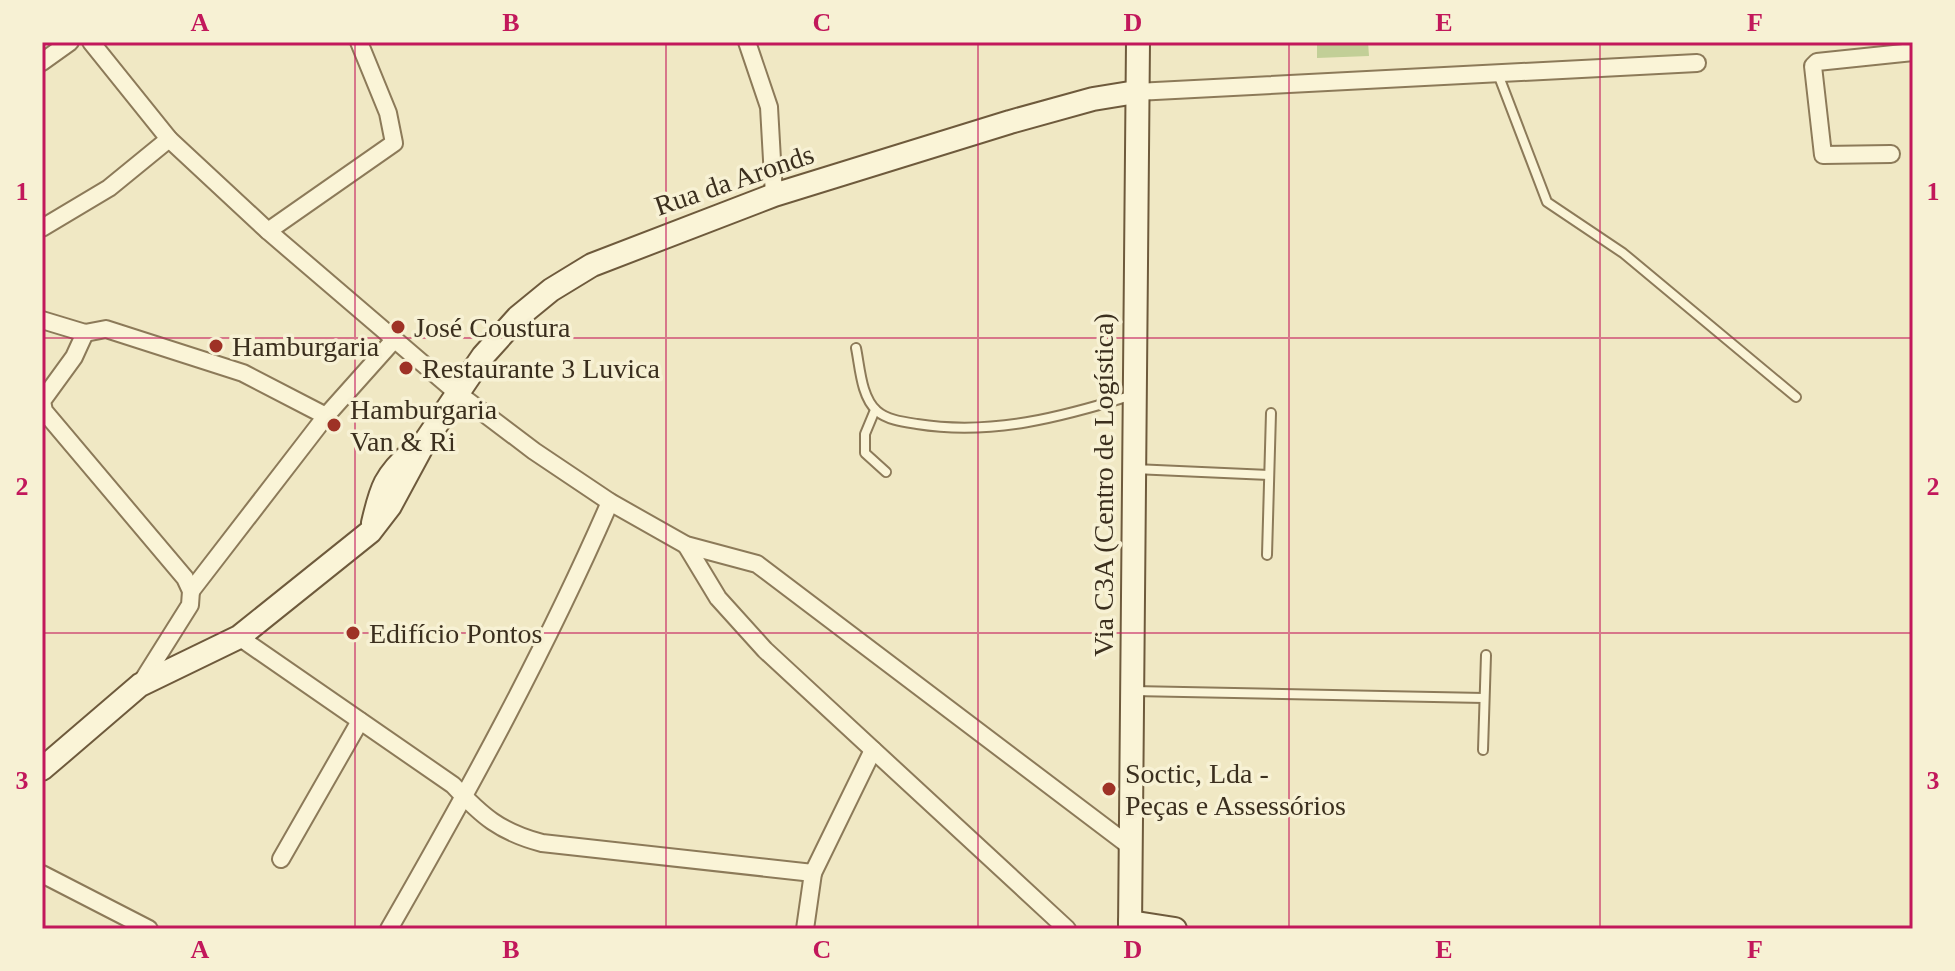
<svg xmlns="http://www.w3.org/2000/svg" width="1955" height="971" font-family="'Times New Roman',serif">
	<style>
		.green { fill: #c2cf97 }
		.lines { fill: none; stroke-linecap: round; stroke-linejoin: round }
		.lane-casing { stroke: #8c7a59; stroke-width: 12 }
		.street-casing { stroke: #8c7a59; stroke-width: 20 }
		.secondary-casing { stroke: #6e5a3c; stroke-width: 26 }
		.lane { stroke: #faf4d7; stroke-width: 8 }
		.street { stroke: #faf4d7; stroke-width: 16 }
		.secondary { stroke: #faf4d7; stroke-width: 22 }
		.grid { fill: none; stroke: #c2185b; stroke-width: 2; stroke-opacity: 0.55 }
		.poi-dot { fill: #9e3226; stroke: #f7f1d4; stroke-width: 3 }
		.labels { text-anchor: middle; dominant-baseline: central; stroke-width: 7; stroke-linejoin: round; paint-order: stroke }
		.street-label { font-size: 28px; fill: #3b2f1e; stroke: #f7f1d4 }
		.poi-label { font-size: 28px; fill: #3b2f1e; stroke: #f7f1d4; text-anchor: start }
		.neatline { fill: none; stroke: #c2185b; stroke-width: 3 }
		.grid-label { font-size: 26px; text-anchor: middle; font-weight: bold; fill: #c2185b }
	</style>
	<rect width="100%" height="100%" fill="#f0e8c4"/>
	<!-- green -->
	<path class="green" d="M1317,42H1368L1369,56L1317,58Z"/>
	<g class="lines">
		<!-- lane casing -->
		<g class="lane-casing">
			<g id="lane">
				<path d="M1498,74L1547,202L1623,253L1796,397"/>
				<path d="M856,348C860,367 861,397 877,411C887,420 904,422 917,424C992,436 1062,417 1133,395"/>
				<path d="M875,410L865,434V453L886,472"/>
				<path d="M1134,469L1269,475"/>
				<path d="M1267,555L1271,413"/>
				<path d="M1133,691L1484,698"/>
				<path d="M1483,750L1486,655"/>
			</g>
		</g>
		<!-- street casing -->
		<g class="street-casing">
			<g id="street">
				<path d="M91,42L169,139L268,231L456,392L534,451L610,502L686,545L757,564L1131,847"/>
				<path d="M747,42L769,107L774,195"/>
				<path d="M42,62L70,42"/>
				<path d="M1136,92L1697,63"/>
				<path d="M1891,154L1823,155L1813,66L1817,62L1913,52"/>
				<path d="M42,228L109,188L169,139"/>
				<path d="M268,231L394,143L388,113L359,42"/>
				<path d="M42,320L85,333L106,329L243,373L326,416"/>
				<path d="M85,333L74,357L42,401L44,411L185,578L191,591L190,605L141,683"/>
				<path d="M686,545L718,598L765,650L1067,929"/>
				<path d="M191,591L326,416L393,341"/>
				<path d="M239,637L453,785C482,816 500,832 542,843L813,873L873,750"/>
				<path d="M281,859L360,721"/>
				<path d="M42,874L149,929"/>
				<path d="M389,929C469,790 546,649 610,502"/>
				<path d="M805,929L813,873"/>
			</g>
		</g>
		<!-- secondary casing -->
		<g class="secondary-casing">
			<g id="secondary">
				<path d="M373,523C381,488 385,475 413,451"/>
				<path d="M42,769L140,685L239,637L370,532L390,506L424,443L483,356L518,317L551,290L592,265L774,195L1010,122L1093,99L1136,92"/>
				<path d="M1130,922L1175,929"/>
				<path d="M1130,929L1138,42"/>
			</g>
		</g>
		<!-- lane -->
		<use href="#lane" class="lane"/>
		<!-- street -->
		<use href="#street" class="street"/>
		<!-- secondary -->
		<use href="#secondary" class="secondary"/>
	</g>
	<!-- grid -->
	<path class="grid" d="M355,42V929M666,42V929M978,42V929M1289,42V929M1600,42V929M42,338H1913M42,633H1913"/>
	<!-- markers -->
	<g class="poi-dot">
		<circle cx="398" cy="327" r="8"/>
		<circle cx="216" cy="346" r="8"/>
		<circle cx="406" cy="368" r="8"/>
		<circle cx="334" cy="425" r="8"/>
		<circle cx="353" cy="633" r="8"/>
		<circle cx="1109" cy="789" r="8"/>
	</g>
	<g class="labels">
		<!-- street labels -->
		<g class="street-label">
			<text transform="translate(734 180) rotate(-19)">Rua da Aronds</text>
			<text transform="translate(1103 485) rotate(-90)">Via C3A (Centro de Logística)</text>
		</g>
		<!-- poi labels -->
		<g class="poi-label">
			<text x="414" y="327">José Coustura</text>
			<text x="232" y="346">Hamburgaria</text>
			<text x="422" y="368">Restaurante 3 Luvica</text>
			<text x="350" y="409">Hamburgaria<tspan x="350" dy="32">Van &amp; Ri</tspan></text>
			<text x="369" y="633">Edifício Pontos</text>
			<text x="1125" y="773">Soctic, Lda -<tspan x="1125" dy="32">Peças e Assessórios</tspan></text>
		</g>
	</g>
	<!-- border -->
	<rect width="1955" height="971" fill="none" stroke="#f7f1d4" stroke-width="88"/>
	<rect x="44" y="44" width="1867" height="883" class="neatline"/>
	<g class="grid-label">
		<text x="200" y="31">A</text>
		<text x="511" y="31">B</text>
		<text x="822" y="31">C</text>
		<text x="1133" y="31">D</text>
		<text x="1444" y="31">E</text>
		<text x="1755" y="31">F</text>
		<text x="22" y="200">1</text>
		<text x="1933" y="200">1</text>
		<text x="22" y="495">2</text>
		<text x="1933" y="495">2</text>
		<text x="22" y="789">3</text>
		<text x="1933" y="789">3</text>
		<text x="200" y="958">A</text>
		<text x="511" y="958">B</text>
		<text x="822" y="958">C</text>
		<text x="1133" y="958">D</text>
		<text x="1444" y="958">E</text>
		<text x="1755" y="958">F</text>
	</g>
</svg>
